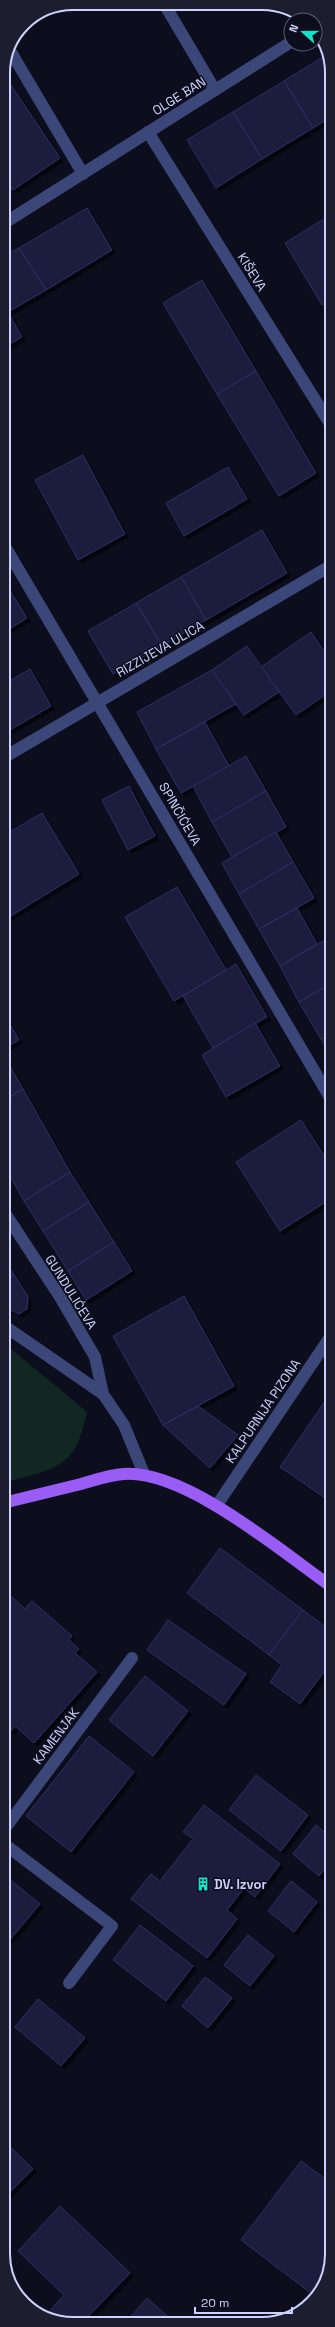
<svg xmlns="http://www.w3.org/2000/svg" width="335" height="2327" font-family="'Space Grotesk',sans-serif">
	<style>
		.green { fill: #112721 }
		.building { fill: #1b1b3d; stroke: #2e3067; filter: url(#shadow) }
		.lines { fill: none; stroke-linecap: round; stroke-linejoin: round }
		.minor { stroke: #3b4779; stroke-width: 12 }
		.major { stroke: #995cf4; stroke-width: 12 }
		.labels { text-anchor: middle; dominant-baseline: central; stroke-width: 3; stroke-linejoin: round; paint-order: stroke }
		.street-label { font-size: 13px; fill: #cdd2fc; stroke: #0d0e1d }
		.poi-label { font-size: 13px; font-weight: bold; fill: #cdd2fc; stroke: #0d0e1d; text-anchor: start }
		.rim { fill: none; stroke: #cdd2fc; stroke-width: 2 }
	</style>
	<defs>
		<filter id="shadow"><feDropShadow dx="3.5" dy="3.5" stdDeviation="0" flood-color="#0009"/></filter>
	</defs>
	<rect width="100%" height="100%" fill="#0d0e1d"/>
	<!-- green -->
	<path class="green" d="M5,1344L87,1412C75,1471 55,1468 3,1483V1349Z"/>
	<!-- building -->
	<g class="building">
		<path d="M326,55L332,68V116L313,128L284,81Z"/>
		<path d="M284,81L313,128L262,159L233,112Z"/>
		<path d="M11,85L60,158L13,190L3,175V90Z"/>
		<path d="M233,112L262,159L216,188L187,140Z"/>
		<path d="M87,208L112,250L46,290L19,248Z"/>
		<path d="M332,214V299L322,305L285,243Z"/>
		<path d="M19,248L46,290L8,312L3,304V257Z"/>
		<path d="M202,280L256,371L217,394L163,303Z"/>
		<path d="M3,304L22,337L3,348Z"/>
		<path d="M256,371L316,473L279,496L217,394Z"/>
		<path d="M83,455L125,534L78,560L35,480Z"/>
		<path d="M228,467L247,499L184,536L166,503Z"/>
		<path d="M262,530L287,573L206,620L181,577Z"/>
		<path d="M181,577L206,620L162,646L136,603Z"/>
		<path d="M3,579L27,618L3,633Z"/>
		<path d="M136,603L162,646L113,674L88,631Z"/>
		<path d="M311,632L332,663V690L296,715L261,667Z"/>
		<path d="M247,646L279,692L244,715L212,670Z"/>
		<path d="M30,669L51,706L3,734V685Z"/>
		<path d="M212,670L236,704L156,749L137,712Z"/>
		<path d="M205,722L229,766L181,793L156,749Z"/>
		<path d="M246,756L266,791L212,822L193,786Z"/>
		<path d="M129,786L155,836L128,850L102,800Z"/>
		<path d="M266,791L286,827L232,857L212,822Z"/>
		<path d="M42,813L79,874L9,917L3,908V836Z"/>
		<path d="M276,832L293,862L239,894L222,863Z"/>
		<path d="M293,862L314,898L259,929L239,894Z"/>
		<path d="M177,887L226,970L174,1001L125,917Z"/>
		<path d="M297,908L317,944L280,966L259,929Z"/>
		<path d="M332,936V983L299,1002L280,966Z"/>
		<path d="M236,964L267,1017L213,1048L183,996Z"/>
		<path d="M332,983V1033L321,1039L299,1002Z"/>
		<path d="M3,1012L19,1040L3,1049Z"/>
		<path d="M255,1023L280,1066L226,1097L202,1055Z"/>
		<path d="M332,1033V1059L321,1039Z"/>
		<path d="M3,1054L23,1089L3,1101Z"/>
		<path d="M23,1089L70,1172L24,1201L3,1163V1101Z"/>
		<path d="M301,1120L332,1168V1198L280,1231L236,1162Z"/>
		<path d="M70,1172L89,1202L43,1231L24,1201Z"/>
		<path d="M89,1202L114,1242L68,1271L43,1231Z"/>
		<path d="M114,1242L132,1271L86,1300L68,1271Z"/>
		<path d="M3,1257L14,1275L3,1281Z"/>
		<path d="M14,1275L28,1296L27,1309L19,1314L3,1306V1281Z"/>
		<path d="M184,1296L234,1386L163,1425L113,1336Z"/>
		<path d="M332,1391V1503L280,1467Z"/>
		<path d="M198,1406L238,1435L210,1468L163,1425Z"/>
		<path d="M220,1548L303,1610L269,1655L187,1593Z"/>
		<path d="M3,1589L25,1609L32,1601L72,1636L69,1640L79,1649L75,1653L97,1672L34,1743L15,1726L11,1731L3,1724Z"/>
		<path d="M303,1610L332,1632V1661L300,1704L270,1682L282,1665L269,1655Z"/>
		<path d="M168,1620L246,1674L224,1705L147,1650Z"/>
		<path d="M145,1676L188,1711L153,1756L109,1720Z"/>
		<path d="M89,1736L134,1772L71,1852L26,1816Z"/>
		<path d="M256,1775L308,1815L281,1851L229,1810Z"/>
		<path d="M204,1805L280,1864L255,1897L244,1888L227,1910L237,1919L207,1958L131,1899L151,1874L160,1881L193,1839L183,1832Z"/>
		<path d="M316,1825L332,1838V1859L319,1876L293,1854Z"/>
		<path d="M3,1874L40,1904L3,1948Z"/>
		<path d="M291,1881L317,1902L294,1932L268,1911Z"/>
		<path d="M140,1925L193,1966L166,2001L113,1960Z"/>
		<path d="M248,1935L274,1956L250,1986L224,1965Z"/>
		<path d="M205,1977L232,1998L208,2028L182,2006Z"/>
		<path d="M38,1999L85,2038L61,2066L15,2027Z"/>
		<path d="M3,2140L33,2169L3,2199Z"/>
		<path d="M301,2161L332,2184V2254L316,2297L241,2240Z"/>
		<path d="M60,2206L130,2273L83,2322H57L48,2313L64,2295L18,2251Z"/>
		<path d="M147,2298L175,2323L126,2322Z"/>
	</g>
	<g class="lines">
		<!-- minor -->
		<g class="minor">
			<path d="M166,7L215,90"/>
			<path d="M8,47L83,174"/>
			<path d="M148,132L332,427"/>
			<path d="M3,224L291,42"/>
			<path d="M3,543L332,1101"/>
			<path d="M3,758L332,565"/>
			<path d="M3,1210L60,1297L95,1357L103,1394"/>
			<path d="M3,1325L103,1394L124,1425L144,1474"/>
			<path d="M217,1505L332,1334"/>
			<path d="M3,1831L132,1658"/>
			<path d="M3,1843L112,1926L69,1983"/>
		</g>
		<!-- major -->
		<path class="major" d="M3,1503C28,1497 52,1491 77,1485C92,1481 108,1475 124,1474C186,1470 282,1552 332,1587"/>
	</g>
	<!-- icons -->
	<defs>
		<g id="building-bare" transform="scale(1.08)"><path d="M-4-6H4V6H1V3H-1V6H-4ZM-2.5-4.3h1.7v1.8h-1.7ZM.8-4.3h1.7v1.8H.8ZM-2.5-1h1.7V.8h-1.7ZM.8-1h1.7V.8H.8Z" fill="#10e5ca" stroke="#0d0e1d" stroke-width="2.5" paint-order="stroke"/></g>
	</defs>
	<g fill-rule="evenodd">
		<use href="#building-bare" x="203" y="1884"/>
	</g>
	<g class="labels">
		<!-- street labels -->
		<g class="street-label">
			<text transform="translate(179 96) rotate(-32)">OLGE BAN</text>
			<text transform="translate(252 272) rotate(58)">KIŠEVA</text>
			<text transform="translate(160 649) rotate(-30)">RIZZIJEVA ULICA</text>
			<text transform="translate(180 814) rotate(60)">SPINČIĆEVA</text>
			<text transform="translate(71 1292) rotate(58)">GUNDULIĆEVA</text>
			<text transform="translate(263 1411) rotate(-56)">KALPURNIJA PIZONA</text>
			<text transform="translate(56 1736) rotate(-53)">KAMENJAK</text>
		</g>
		<!-- poi labels -->
		<g class="poi-label">
			<text x="214" y="1884">DV. Izvor</text>
		</g>
	</g>
	<!-- crop -->
	<path d="M0 0H335V2327H0ZM73 10H262A63 63 0 0 1 325 73V2254A63 63 0 0 1 262 2317H73A63 63 0 0 1 10 2254V73A63 63 0 0 1 73 10Z" fill="#1c1e2f" fill-rule="evenodd"/>
	<path class="rim" d="M73 10H262A63 63 0 0 1 325 73V2254A63 63 0 0 1 262 2317H73A63 63 0 0 1 10 2254V73A63 63 0 0 1 73 10Z"/>
	<!-- north arrow -->
	<g transform="translate(303 32) rotate(291)"><circle r="19" fill="#0d0e1d" stroke="#5a5c76"/>
	<path d="M0-3L7 15L0 10L-7 15Z" fill="#10e5ca"/>
	<text y="-6" font-size="11" font-weight="bold" text-anchor="middle" fill="#cdd2fc">N</text>
	</g>
	<!-- scale -->
	<path d="M195 2307v6h97v-6" fill="none" stroke="#cdd2fc" stroke-width="2"/>
	<text x="201" y="2307" font-size="12" fill="#cdd2fc" stroke="#0d0e1d" stroke-width="3" paint-order="stroke">20 m</text>
</svg>
